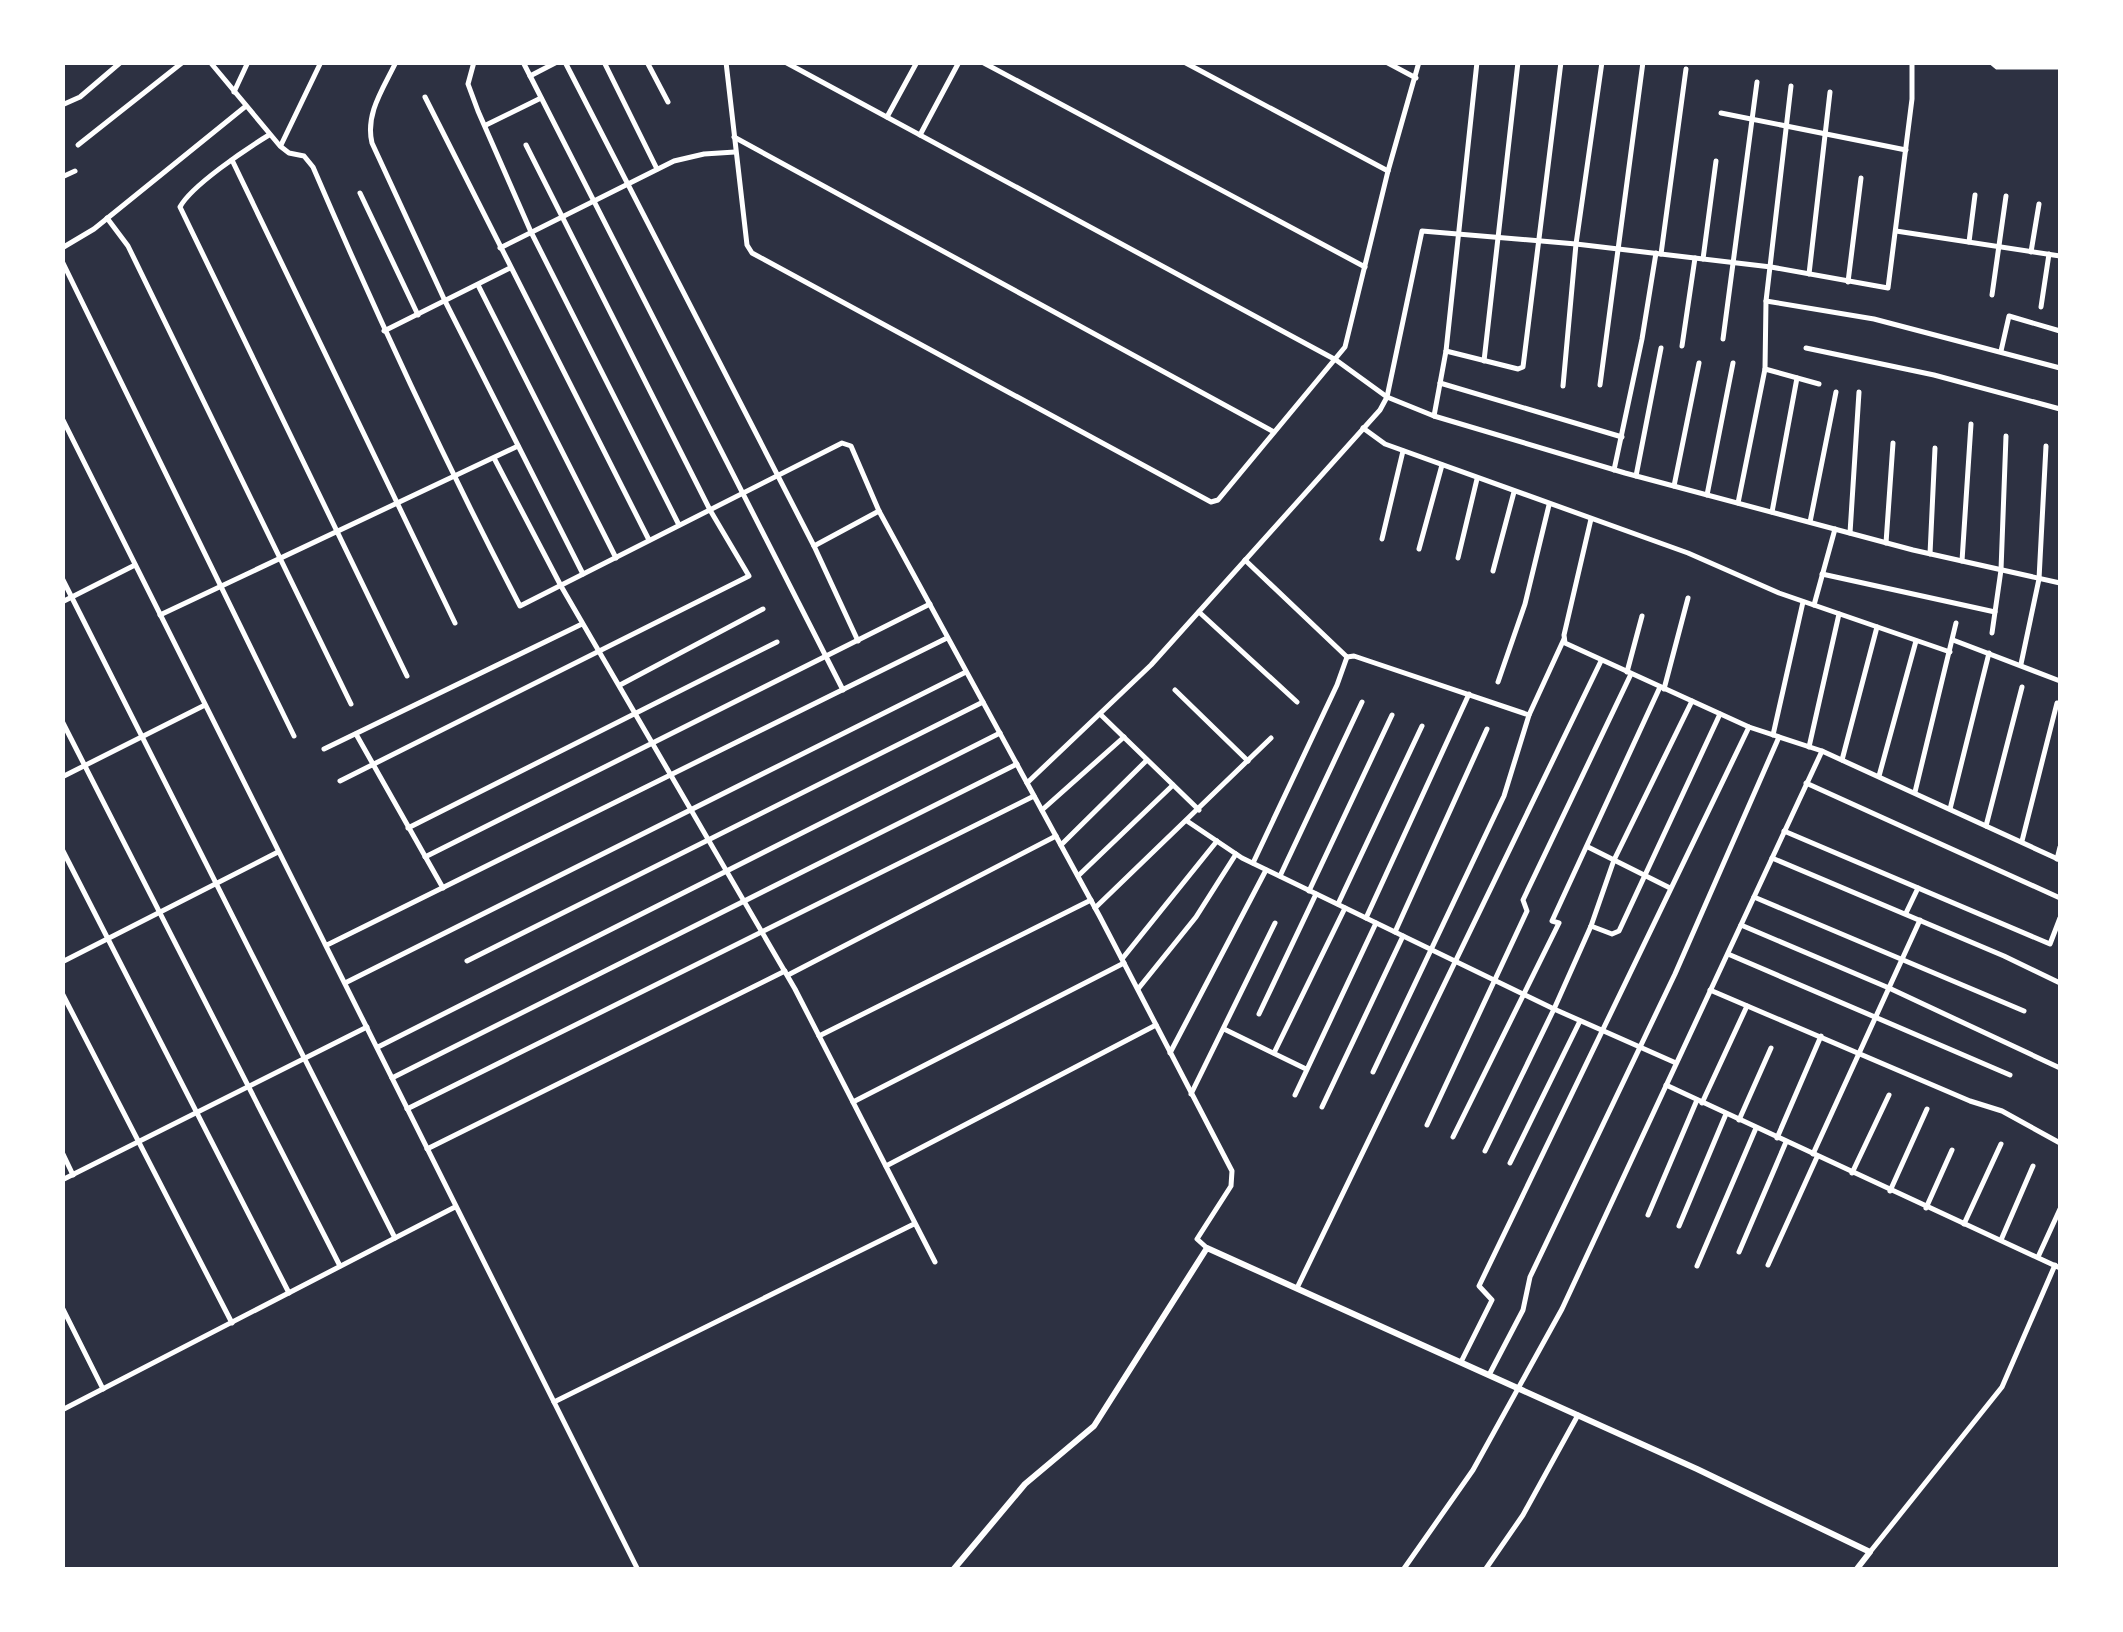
<svg xmlns="http://www.w3.org/2000/svg" width="2123" height="1632" font-family="Poppins,sans-serif">
	<style>
		.lines { fill: none; stroke-linecap: round; stroke-linejoin: round }
		.minor { stroke: #fff; stroke-width: 5 }
		.tertiary { stroke: #fff; stroke-width: 6 }
	</style>
	<rect width="100%" height="100%" fill="#2d3142"/>
	<g class="lines">
		<!-- minor -->
		<g class="minor">
			<path d="M210,62L280,146L289,153L304,156L313,167C377,316 445,462 520,606L842,443L851,446L879,511L1100,917L1232,1171L1231,1186L1197,1239L1207,1248"/>
			<path d="M396,62C383,89 365,114 372,143L445,301L583,574"/>
			<path d="M474,62L468,84L478,111L531,232L679,525"/>
			<path d="M523,62L843,690"/>
			<path d="M565,62L814,546L858,641"/>
			<path d="M604,62L657,169"/>
			<path d="M647,62L668,102"/>
			<path d="M726,62L747,245L752,253L1211,502L1218,500L1345,347L1388,171L1419,62"/>
			<path d="M785,62L1336,360L1387,397L1434,416L1625,473L1913,550L2060,583"/>
			<path d="M982,62L1365,267"/>
			<path d="M1184,62L1388,171"/>
			<path d="M1386,62L1416,78"/>
			<path d="M1991,62L1997,67H2060"/>
			<path d="M530,76L557,62"/>
			<path d="M234,92L248,62"/>
			<path d="M425,97L649,540"/>
			<path d="M62,105L80,97L121,62"/>
			<path d="M1721,113L1906,150"/>
			<path d="M887,117L917,62"/>
			<path d="M486,125L541,98"/>
			<path d="M269,135C246,149 191,186 180,207L407,676"/>
			<path d="M920,135L959,62"/>
			<path d="M734,137L1274,432"/>
			<path d="M78,145L183,62"/>
			<path d="M281,145L321,62"/>
			<path d="M232,160L455,623"/>
			<path d="M62,177L75,171"/>
			<path d="M360,193L418,315"/>
			<path d="M107,218L128,246L351,704"/>
			<path d="M1896,231L2060,256"/>
			<path d="M1969,242L1975,195"/>
			<path d="M62,248L94,229L246,106"/>
			<path d="M500,248L674,161L704,154L735,152"/>
			<path d="M2031,252L2039,204"/>
			<path d="M1661,254L1686,69"/>
			<path d="M1703,259L1716,161"/>
			<path d="M62,261L294,736"/>
			<path d="M1809,274L1830,92"/>
			<path d="M1848,282L1861,178"/>
			<path d="M478,285L616,558"/>
			<path d="M1992,295L2006,196"/>
			<path d="M1766,301L1874,319L2060,368"/>
			<path d="M2041,307L2049,254"/>
			<path d="M384,331L510,268"/>
			<path d="M1723,339L1757,82"/>
			<path d="M1682,346L1695,258"/>
			<path d="M1806,348L1934,375L2060,409"/>
			<path d="M1446,351L1518,369L1523,367L1561,62"/>
			<path d="M2001,351L2009,316L2060,331"/>
			<path d="M1484,361L1518,62"/>
			<path d="M1765,369L1819,384"/>
			<path d="M1440,383L1622,437"/>
			<path d="M1600,385L1643,62"/>
			<path d="M1563,386L1576,244L1602,62"/>
			<path d="M1434,416L1446,351L1477,62"/>
			<path d="M62,418L638,1570"/>
			<path d="M1363,428L1385,444L1688,553L1779,593L1950,652"/>
			<path d="M494,458L561,586L795,989L935,1262"/>
			<path d="M1614,470L1642,339L1656,253"/>
			<path d="M1636,476L1661,348"/>
			<path d="M1674,486L1699,363"/>
			<path d="M1707,495L1733,363"/>
			<path d="M1738,503L1765,369L1766,301L1791,86"/>
			<path d="M1772,512L1797,378"/>
			<path d="M1591,519L1564,635L1565,643L1749,727L1822,751L2060,860"/>
			<path d="M1810,522L1836,392"/>
			<path d="M1850,533L1859,392"/>
			<path d="M1382,539L1403,451"/>
			<path d="M1886,543L1893,443"/>
			<path d="M814,546L879,511"/>
			<path d="M1419,549L1442,465"/>
			<path d="M1930,554L1935,448"/>
			<path d="M1458,558L1477,479"/>
			<path d="M1245,560L1347,657L1354,656L1529,715"/>
			<path d="M1962,561L1971,424"/>
			<path d="M1493,571L1514,492"/>
			<path d="M1822,574L1995,612"/>
			<path d="M62,578L395,1238"/>
			<path d="M62,602L135,565"/>
			<path d="M1814,605L1835,529"/>
			<path d="M1199,612L1297,702"/>
			<path d="M160,615L518,446"/>
			<path d="M1992,633L2001,570L2006,436"/>
			<path d="M1953,640L2060,681"/>
			<path d="M2021,664L2039,579L2046,446"/>
			<path d="M1627,672L1642,616"/>
			<path d="M1498,682L1525,604L1549,505"/>
			<path d="M620,685L763,609"/>
			<path d="M1664,689L1688,598"/>
			<path d="M1175,690L1248,761"/>
			<path d="M1100,714L1199,810"/>
			<path d="M62,721L340,1266"/>
			<path d="M356,734L443,888"/>
			<path d="M1773,735L1803,602"/>
			<path d="M1809,747L1839,614"/>
			<path d="M324,749L582,624"/>
			<path d="M1842,760L1877,627"/>
			<path d="M1879,776L1916,641"/>
			<path d="M62,777L205,705"/>
			<path d="M340,781L749,576L710,510L526,145"/>
			<path d="M1027,783L1151,665L1380,410L1387,397L1422,231L1576,244L1771,267L1888,288L1912,99V62"/>
			<path d="M1806,783L2060,898"/>
			<path d="M1915,792L1956,623"/>
			<path d="M1950,809L1989,653"/>
			<path d="M1042,810L1124,737"/>
			<path d="M1187,821L1242,858L1554,1009L1676,1063"/>
			<path d="M1986,826L2022,687"/>
			<path d="M408,828L777,642"/>
			<path d="M1784,831L2050,944L2060,918"/>
			<path d="M2022,841L2057,703"/>
			<path d="M1061,845L1147,760"/>
			<path d="M1588,847L1670,888"/>
			<path d="M62,849L289,1293"/>
			<path d="M425,857L930,604"/>
			<path d="M1772,858L2004,956L2060,983"/>
			<path d="M2057,859L2060,847"/>
			<path d="M1253,863L1337,685L1347,657"/>
			<path d="M1078,876L1173,785"/>
			<path d="M1280,876L1362,702"/>
			<path d="M1309,891L1392,715"/>
			<path d="M1754,897L2024,1011"/>
			<path d="M1338,904L1422,726"/>
			<path d="M1095,908L1271,738"/>
			<path d="M1906,913L1918,888"/>
			<path d="M1366,918L1469,694"/>
			<path d="M1741,925L1889,988L2060,1068"/>
			<path d="M1591,926L1612,934L1619,931L1720,714"/>
			<path d="M1395,932L1487,729"/>
			<path d="M327,945L947,638"/>
			<path d="M1728,954L2010,1075"/>
			<path d="M1122,959L1217,841"/>
			<path d="M467,961L983,702"/>
			<path d="M62,962L278,852"/>
			<path d="M788,975L1056,836"/>
			<path d="M345,983L966,672"/>
			<path d="M1138,989L1196,917L1236,854"/>
			<path d="M1710,990L1970,1101L2002,1111L2060,1143"/>
			<path d="M62,993L232,1323"/>
			<path d="M1259,1014L1316,894"/>
			<path d="M1224,1029L1306,1069"/>
			<path d="M819,1036L1091,900"/>
			<path d="M378,1047L1000,733"/>
			<path d="M1170,1053L1266,870"/>
			<path d="M1274,1053L1345,908"/>
			<path d="M1373,1072L1504,796L1529,715L1564,639"/>
			<path d="M392,1078L1017,764"/>
			<path d="M1666,1085L2060,1268"/>
			<path d="M1191,1094L1275,923"/>
			<path d="M1295,1095L1376,923"/>
			<path d="M853,1102L1124,963"/>
			<path d="M1702,1103L1747,1006"/>
			<path d="M1322,1107L1403,936"/>
			<path d="M407,1109L1034,796"/>
			<path d="M1739,1120L1771,1048"/>
			<path d="M1427,1125L1527,911L1523,900L1631,674"/>
			<path d="M1453,1137L1559,923L1552,921L1660,687"/>
			<path d="M1777,1138L1821,1036"/>
			<path d="M427,1149L785,971"/>
			<path d="M1485,1151L1554,1009L1591,926L1614,860L1692,701"/>
			<path d="M62,1152L73,1175"/>
			<path d="M1813,1154L1920,920"/>
			<path d="M1510,1163L1580,1021"/>
			<path d="M886,1166L1156,1025"/>
			<path d="M1852,1173L1889,1095"/>
			<path d="M62,1180L367,1027"/>
			<path d="M1890,1191L1927,1109"/>
			<path d="M1926,1208L1952,1150"/>
			<path d="M1648,1215L1697,1100"/>
			<path d="M1964,1224L2001,1144"/>
			<path d="M1679,1226L1726,1114"/>
			<path d="M2001,1240L2033,1166"/>
			<path d="M1739,1252L1786,1142"/>
			<path d="M2038,1257L2060,1209"/>
			<path d="M1768,1265L1817,1157"/>
			<path d="M1697,1266L1756,1128"/>
			<path d="M1297,1288L1601,661"/>
			<path d="M62,1307L103,1389"/>
			<path d="M1461,1362L1492,1300L1479,1286L1749,727"/>
			<path d="M1489,1375L1523,1310L1530,1277L1675,974L1779,737"/>
			<path d="M554,1402L914,1224"/>
			<path d="M62,1410L455,1207"/>
			<path d="M1870,1552L2002,1387L2055,1265"/>
			<path d="M1403,1570L1473,1470L1562,1309L1822,751"/>
			<path d="M1485,1570L1523,1515L1578,1415"/>
		</g>
		<!-- tertiary -->
		<path class="tertiary" d="M953,1570L1025,1484L1094,1426L1207,1248L1697,1469L1870,1552L1856,1570"/>
	</g>
	<!-- border -->
	<rect width="2123" height="1632" fill="none" stroke="#ffffff" stroke-width="130"/>
</svg>
